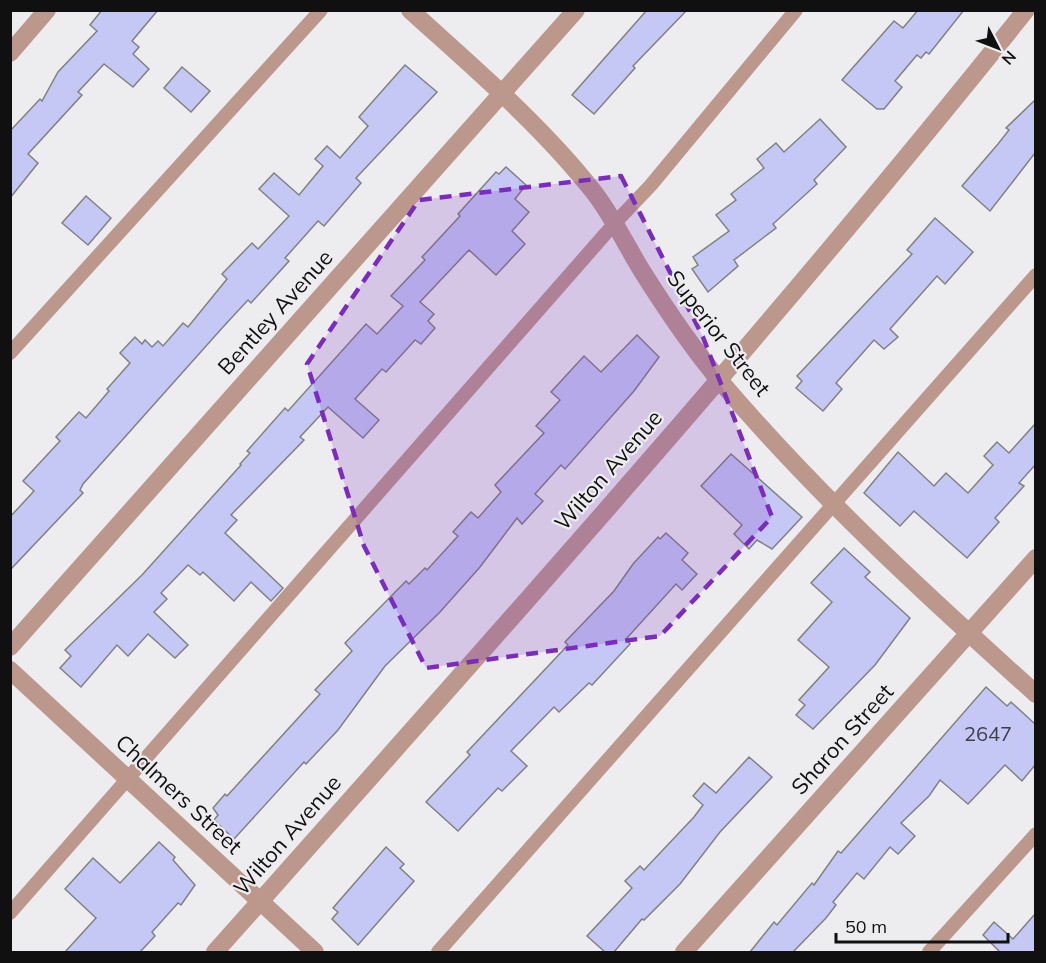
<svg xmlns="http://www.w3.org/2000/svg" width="1046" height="963" font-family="Mulish,sans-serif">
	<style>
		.building { fill: #c5c8f5; stroke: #818183; stroke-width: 1.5 }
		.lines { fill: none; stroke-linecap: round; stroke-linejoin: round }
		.lane { stroke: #bc978c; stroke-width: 14 }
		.street { stroke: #bc978c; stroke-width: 18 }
		.marked { fill: #7b2cbf; fill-opacity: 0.2; stroke: #7b2cbf; stroke-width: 4.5; stroke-dasharray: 12 8; stroke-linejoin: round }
		.labels { text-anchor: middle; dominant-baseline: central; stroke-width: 4.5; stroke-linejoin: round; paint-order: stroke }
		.number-label { font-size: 20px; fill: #3d3e4a }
		.street-label { font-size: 22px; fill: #101011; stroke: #ededf0 }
	</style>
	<rect width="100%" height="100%" fill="#ededf0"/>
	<!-- building -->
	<g class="building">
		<path d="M102,10H158L132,41L139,47L133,54L149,69L133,87L104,64L78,92L82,95L28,154L38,163L10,198V131L40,99L42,101L58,72L97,31L90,25Z"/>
		<path d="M647,10H687L633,66L635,68L594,114L572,95Z"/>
		<path d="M918,10H964L929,54L926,52L921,58L917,55L895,81L902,87L884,109H877L842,80L894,21L903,28Z"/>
		<path d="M405,65L437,92L356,178L361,183L324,226L318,221L285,258L289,261L251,303L248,300L223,327L83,484L80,490L83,493L10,570V517L34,491L23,481L60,441L56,437L79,412L86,418L109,391L107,389L130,363L120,353L135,337L142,344L145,340L152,347L158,341L163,346L183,323L188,327L227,279L222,274L252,243L258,249L289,216L259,189L274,173L299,195L323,166L315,159L327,146L340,158L368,126L359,117Z"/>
		<path d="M182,67L210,91L191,112L164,88Z"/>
		<path d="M1035,100V153L990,211L962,186L998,144L1009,130L1006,128Z"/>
		<path d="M820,119L846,147L814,180L817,184L773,224L776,228L734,260L738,266L708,292L692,269L698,265L693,257L729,231L716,215L736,200L731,194L764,168L757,159L776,143L784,152Z"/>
		<path d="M506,167L526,185L515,199L529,212L512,231L525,244L496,275L469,250L420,302L434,314L428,321L435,328L421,344L415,340L386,372L382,369L355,399L379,420L363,438L328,407L300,437L304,440L231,515L237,520L225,533L283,588L271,601L251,582L234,601L203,572L200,575L188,565L161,593L167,599L154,612L188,645L175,658L148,634L128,656L117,645L81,687L60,668L71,656L65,650L142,575L241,465L240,464L250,453L247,451L285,408L288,411L366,324L377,334L403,306L391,296L425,260L422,257L460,216L458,214L496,172L499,174Z"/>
		<path d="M86,196L111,218L88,245L62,223Z"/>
		<path d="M935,218L973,252L945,284L937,276L890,329L898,337L884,349L874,340L836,383L842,389L823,411L796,388L802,381L797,376L912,254L907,250Z"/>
		<path d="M637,335L659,357L634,391L565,469L561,465L535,494L543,501L522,524L517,518L480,567L440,612L385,666L338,730L306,764L304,762L234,839L214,820L218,815L213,808L225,794L227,796L320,694L315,690L352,651L345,643L406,581L409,584L425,568L427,570L458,536L453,532L471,512L478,518L501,492L495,485L544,433L536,426L560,400L551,392L584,356L601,372Z"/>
		<path d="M1035,424V465L1019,483L1024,486L995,518L999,522L967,558L914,511L900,526L864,493L898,452L934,486L946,473L968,493L993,465L984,456L997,442L1009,453Z"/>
		<path d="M731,454L802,517L772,549L757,540L749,549L734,534L742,525L701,486Z"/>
		<path d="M666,533L688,553L682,560L697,574L682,590L676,584L626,639L630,644L592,685L589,683L559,712L554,707L511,751L527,766L502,791L498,788L458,831L426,802L470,755L467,752L568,645L565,642L614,591L633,564L658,537L660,539Z"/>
		<path d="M844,548L870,572L865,577L910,618L875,665L813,729L796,715L805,705L799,700L829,667L798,640L832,602L811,583Z"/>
		<path d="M986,687L1007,706L1011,702L1035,724V765L1022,781L1005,765L968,804L940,780L929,796L901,823L915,836L898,854L890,847L864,879L857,873L833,902L836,905L826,918L793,952H750L774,922L777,925L812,883L814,885L838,851L841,853L849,844Z"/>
		<path d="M749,757L772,777L720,832L680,884L644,920L642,919L614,952H605L587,936L632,888L625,881L640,866L644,870L694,817L703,805L693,796L704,783L716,793Z"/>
		<path d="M159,842L175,857L173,860L195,885L181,905L178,903L152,932L155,936L140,952H65L96,918L65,889L93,858L120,883Z"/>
		<path d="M386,847L404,864L400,868L414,881L358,945L332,919L338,912L333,908Z"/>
		<path d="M1035,914V952H1000L983,935L994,922L1013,939Z"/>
	</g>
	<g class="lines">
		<!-- lane -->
		<g class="lane">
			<path d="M10,353L321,10"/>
			<path d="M10,913L614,224L651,185L796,10"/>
			<path d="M438,952L1036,275"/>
			<path d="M929,952L1036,834"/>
		</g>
		<!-- street -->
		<g class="street">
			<path d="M410,10C474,68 540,124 593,191C612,215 626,245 642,271C664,306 694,350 720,381C816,494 926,595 1036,694"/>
			<path d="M10,53L47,10"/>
			<path d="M10,647L576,10"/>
			<path d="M10,670L315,952"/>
			<path d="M215,952C490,643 767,334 1026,10"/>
			<path d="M684,952L1036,558"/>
		</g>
	</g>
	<!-- marked area -->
	<path class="marked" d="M621,176L703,337L772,517L660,636L426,668L364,546L307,364L419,200Z"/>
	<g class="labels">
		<!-- number labels -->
		<g class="number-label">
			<text x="988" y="733">2647</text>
		</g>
		<!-- street labels -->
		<g class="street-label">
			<text transform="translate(275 312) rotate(-48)">Bentley Avenue</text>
			<text transform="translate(719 333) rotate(52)">Superior Street</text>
			<text transform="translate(608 470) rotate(-49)">Wilton Avenue</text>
			<text transform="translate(842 739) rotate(-48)">Sharon Street</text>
			<text transform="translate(179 794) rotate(43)">Chalmers Street</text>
			<text transform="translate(287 835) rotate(-49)">Wilton Avenue</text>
		</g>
	</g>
	<!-- border -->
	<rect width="1046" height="963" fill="none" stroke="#101011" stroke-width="24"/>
	<!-- north arrow -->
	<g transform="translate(998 48) rotate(132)" stroke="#ededf0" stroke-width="4.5" paint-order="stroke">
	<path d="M0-4.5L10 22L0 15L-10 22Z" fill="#101011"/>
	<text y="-9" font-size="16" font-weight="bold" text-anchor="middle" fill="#101011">N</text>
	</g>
	<!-- scale -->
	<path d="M836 933v9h172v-9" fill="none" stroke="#101011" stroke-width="3"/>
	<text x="845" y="933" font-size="18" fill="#101011" stroke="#ededf0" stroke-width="4.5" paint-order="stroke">50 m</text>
</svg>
